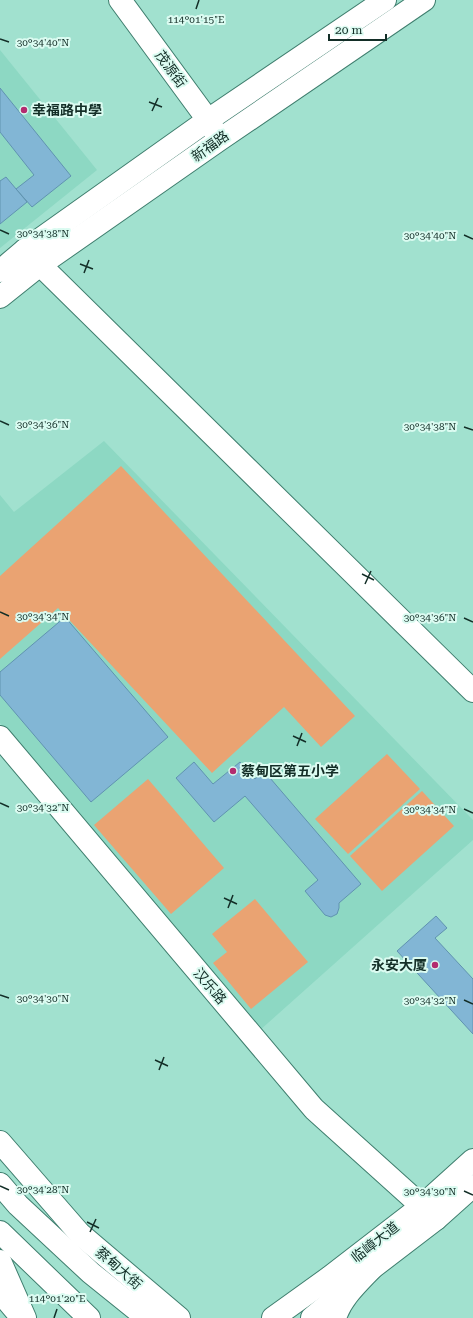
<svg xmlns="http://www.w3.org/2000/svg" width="473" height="1318" font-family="'Roboto Serif','Noto Sans SC',serif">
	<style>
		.built { fill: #8dd8c3 }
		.green { fill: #eaa372 }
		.building { fill: #82b6d5; stroke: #6093b0 }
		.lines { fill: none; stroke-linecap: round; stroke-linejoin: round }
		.minor-casing { stroke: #3f7e6e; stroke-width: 24 }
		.major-casing { stroke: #3f7e6e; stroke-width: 24 }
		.minor { stroke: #fff; stroke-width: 22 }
		.major { stroke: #fff; stroke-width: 22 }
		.ticks { fill: none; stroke: #132e27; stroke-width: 1.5 }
		.poi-dot { fill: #b32c6f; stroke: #dbfbf1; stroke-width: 1.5 }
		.labels { text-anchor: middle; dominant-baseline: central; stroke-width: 4; stroke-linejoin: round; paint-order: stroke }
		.street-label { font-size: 14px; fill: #132e27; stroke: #dbfbf1 }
		.poi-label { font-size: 14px; font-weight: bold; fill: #132e27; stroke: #dbfbf1; text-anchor: start }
		.ticks-label { font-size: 10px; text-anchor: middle; fill: #132e27; stroke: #dbfbf1; stroke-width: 4; stroke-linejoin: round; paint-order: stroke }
	</style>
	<rect width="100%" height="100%" fill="#a1e1cf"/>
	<!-- built -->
	<g class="built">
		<path d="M0,50L97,170L0,248Z"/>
		<path d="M104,441L473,820V840L259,1031L0,723V495L14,512Z"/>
	</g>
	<!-- green -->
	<g class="green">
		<path d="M121,466L355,716L321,747L284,707L212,773L58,608L0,659V576Z"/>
		<path d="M387,754L420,789L348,854L315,819Z"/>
		<path d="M148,779L224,868L171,914L94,825Z"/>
		<path d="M422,791L454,826L382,891L350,856Z"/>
		<path d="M255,899L308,962L251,1009L213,963L227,952L212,934Z"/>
	</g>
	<!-- building -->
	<g class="building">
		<path d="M0,88L71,176L32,207L16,189L34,175L0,132Z"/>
		<path d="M6,177L27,202L0,224V181Z"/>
		<path d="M65,617L168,737L91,802L0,695V672Z"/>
		<path d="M194,762L213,784L240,762L255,779L264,771L361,884L339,903V908L337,914L331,917L325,915L305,891L318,880L245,796L214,822L176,778Z"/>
		<path d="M436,916L447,928L435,938L473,979V1034L397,951Z"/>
	</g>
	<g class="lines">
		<!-- minor casing -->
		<g class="minor-casing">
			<g id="minor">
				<path d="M120,0L208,120L215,132"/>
				<path d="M25,250L473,691"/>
				<path d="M0,271L25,250L208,120L385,0"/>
				<path d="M0,297L40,265L219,140L424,0"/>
				<path d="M0,737L314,1109L436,1219"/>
				<path d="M0,1142L80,1234L179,1318"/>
				<path d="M0,1292L22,1318"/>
				<path d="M273,1318L330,1277L422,1206L473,1160"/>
				<path d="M312,1318L372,1268L436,1219L473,1186"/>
			</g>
		</g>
		<!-- major casing -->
		<g class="major-casing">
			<g id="major">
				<path d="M0,1184L18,1205L91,1273L147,1318"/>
				<path d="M0,1232L89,1318"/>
				<path d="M0,1261L25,1318"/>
				<path d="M134,1304L173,1318"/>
				<path d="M335,1318C341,1298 358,1283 372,1268"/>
			</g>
		</g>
		<!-- minor -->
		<use href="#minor" class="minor"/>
		<!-- major -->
		<use href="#major" class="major"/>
	</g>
	<!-- ticks -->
	<path class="ticks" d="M196,9L199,0M0,39L9,42M149,102L162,107M152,111L158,98M0,230L9,234M464,235L473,239M80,264L93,269M84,273L89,260M0,421L9,425M464,427L473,430M362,574L374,580M365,584L371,571M0,612L9,616M464,618L473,622M293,736L306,742M297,746L302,733M0,803L9,807M464,809L473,813M224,898L237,904M228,908L233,895M0,995L9,998M464,1000L473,1004M155,1060L168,1066M159,1070L164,1057M0,1186L9,1190M464,1191L473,1195M87,1222L99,1228M90,1232L96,1219M54,1318L57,1309"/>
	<!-- markers -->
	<g class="poi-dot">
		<circle cx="24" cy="110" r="4"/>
		<circle cx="233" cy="771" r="4"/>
		<circle cx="435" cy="965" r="4"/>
	</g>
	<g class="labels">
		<!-- street labels -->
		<g class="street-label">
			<text transform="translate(171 69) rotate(54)">茂源街</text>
			<text transform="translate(210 146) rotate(-35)">新福路</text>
			<text transform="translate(210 986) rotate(50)">汉乐路</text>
			<text transform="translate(375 1242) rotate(-38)">临嶂大道</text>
			<text transform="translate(119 1268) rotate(41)">蔡甸大街</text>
		</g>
		<!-- poi labels -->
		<g class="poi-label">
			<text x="32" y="110">幸福路中學</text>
			<text x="241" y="771">蔡甸区第五小学</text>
			<text x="427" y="965" text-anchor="end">永安大厦</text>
		</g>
	</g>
	<g class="ticks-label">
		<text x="196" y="23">114°01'15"E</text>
		<text x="43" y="46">30°34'40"N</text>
		<text x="43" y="237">30°34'38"N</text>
		<text x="430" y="239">30°34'40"N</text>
		<text x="43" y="428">30°34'36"N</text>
		<text x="430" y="430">30°34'38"N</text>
		<text x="43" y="620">30°34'34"N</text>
		<text x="430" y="621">30°34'36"N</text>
		<text x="43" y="811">30°34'32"N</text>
		<text x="430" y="813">30°34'34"N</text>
		<text x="43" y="1002">30°34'30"N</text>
		<text x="430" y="1004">30°34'32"N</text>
		<text x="43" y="1193">30°34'28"N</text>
		<text x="430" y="1195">30°34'30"N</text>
		<text x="57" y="1302">114°01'20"E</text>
	</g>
	<!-- scale -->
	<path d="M329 34v6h57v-6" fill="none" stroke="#132e27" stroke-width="2"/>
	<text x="335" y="34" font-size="12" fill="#132e27" stroke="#dbfbf1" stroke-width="3" paint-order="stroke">20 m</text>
</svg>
